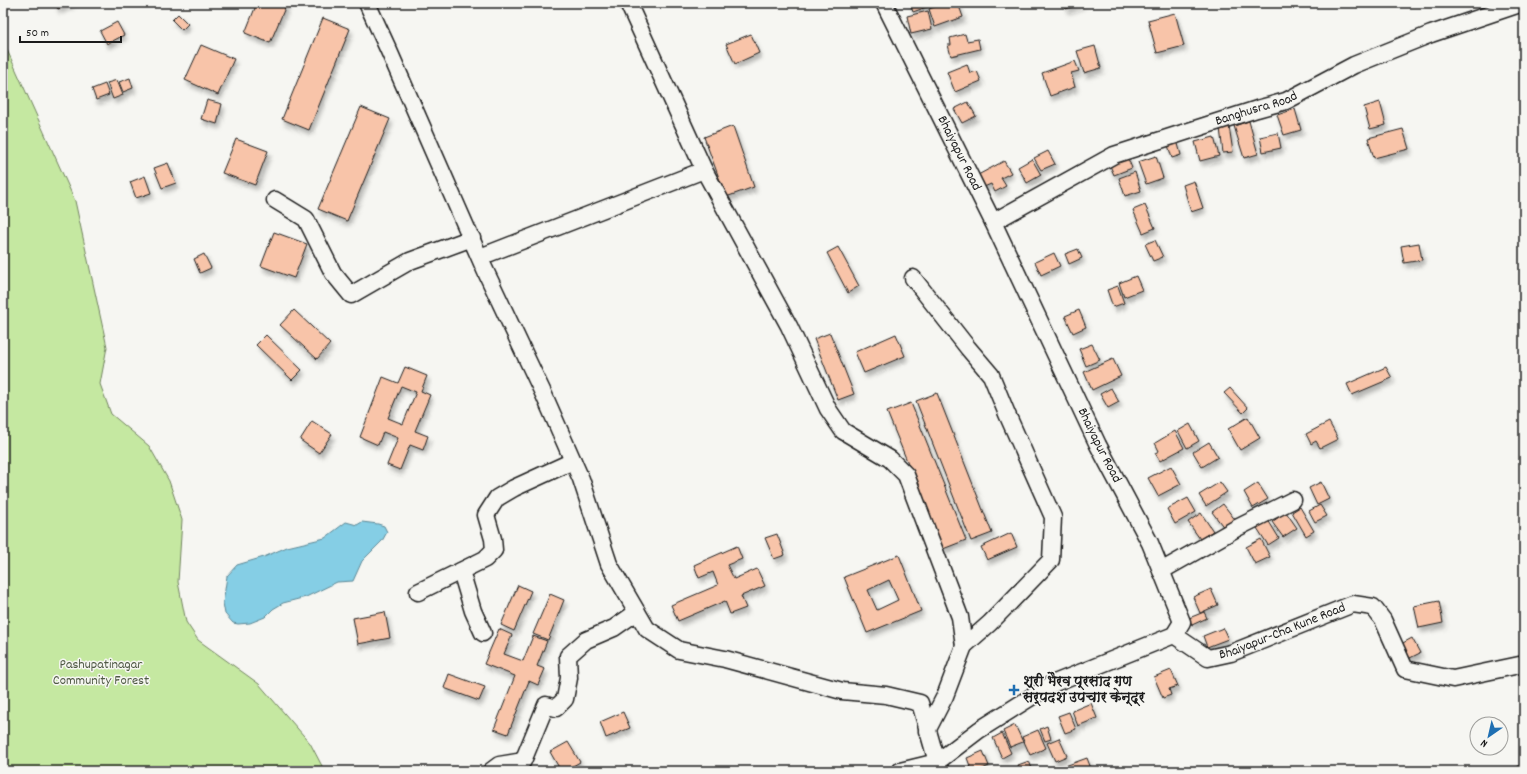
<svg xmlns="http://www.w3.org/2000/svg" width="1527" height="774" font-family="Dekko,'Playpen Sans Deva',sans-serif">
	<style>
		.green { fill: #c5e8a1; stroke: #70825e }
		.water { fill: #85cee5; stroke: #5b8795 }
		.building { fill: #f8c4a9; stroke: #1c1c1c; fill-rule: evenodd; filter: url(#shadow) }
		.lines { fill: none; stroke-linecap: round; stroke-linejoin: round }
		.minor-casing { stroke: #1c1c1c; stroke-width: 19 }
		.minor { stroke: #f6f6f2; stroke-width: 16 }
		.poi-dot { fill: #1f6fb2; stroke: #f6f6f2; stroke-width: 1.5 }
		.labels { text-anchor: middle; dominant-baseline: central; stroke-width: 3; stroke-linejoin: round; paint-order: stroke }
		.street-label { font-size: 14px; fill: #1c1c1c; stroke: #f6f6f2 }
		.park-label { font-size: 14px; fill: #4f5944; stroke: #f6f6f2 }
		.poi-label { font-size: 14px; font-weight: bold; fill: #1c1c1c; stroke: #f6f6f2; text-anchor: start }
	</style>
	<defs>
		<filter id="shadow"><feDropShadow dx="2.5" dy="4.5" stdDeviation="2" flood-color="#0004"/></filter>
	</defs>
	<rect width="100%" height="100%" fill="#f6f6f2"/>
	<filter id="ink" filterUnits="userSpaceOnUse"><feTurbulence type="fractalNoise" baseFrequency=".025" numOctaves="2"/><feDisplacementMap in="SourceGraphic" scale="8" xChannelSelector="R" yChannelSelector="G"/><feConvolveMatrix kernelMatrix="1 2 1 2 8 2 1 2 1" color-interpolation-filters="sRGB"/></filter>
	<g filter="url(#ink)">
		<!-- green -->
		<path class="green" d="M3,41L75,201L107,347L100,384L111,414L149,446L169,481L182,520L178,582L186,622L198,640L259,684L310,743L322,766V771H3Z"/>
		<!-- water -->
		<path class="water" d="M346,522L357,525L362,522L378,524L384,526L387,532L382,541L362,561L353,581L337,582L306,597L283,603L273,609L265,617L250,623L238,624L233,623L225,614L223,603L227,576L237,565L264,557L287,547L325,538Z"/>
		<!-- building -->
		<g class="building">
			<path d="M55,3H72L58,9Z"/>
			<path d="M257,3H287L270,43L245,33Z"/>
			<path d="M910,3H932V5L913,12Z"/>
			<path d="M945,3H958L963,17L935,27L929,9Z"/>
			<path d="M1064,3H1083L1066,9Z"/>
			<path d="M928,11L932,29L911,34L907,16Z"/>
			<path d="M1175,13L1184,46L1157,53L1148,20Z"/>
			<path d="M178,14L188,24L182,30L172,20Z"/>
			<path d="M323,18L350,29L309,130L282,119Z"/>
			<path d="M117,22L124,35L107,44L100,31Z"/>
			<path d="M751,34L759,53L735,64L726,44Z"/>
			<path d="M965,34L967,41L978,39L980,49L951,56L948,45H951L950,38Z"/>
			<path d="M201,45L234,59L218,95L185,80Z"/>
			<path d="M1095,46L1101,68L1084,73L1077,51Z"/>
			<path d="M1075,61L1079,71L1071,73L1075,87L1050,96L1042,73Z"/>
			<path d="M967,64L970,73L977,71L981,81L955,92L947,72Z"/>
			<path d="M130,78L133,88L123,92L119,82Z"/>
			<path d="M117,80L123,95L113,99L107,83Z"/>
			<path d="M105,84L109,95L96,100L92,89Z"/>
			<path d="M207,100L222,104L217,124L201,119Z"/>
			<path d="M968,102L976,116L962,123L954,109Z"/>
			<path d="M1380,102L1386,125L1370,129L1364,107Z"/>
			<path d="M361,107L390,119L347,221L318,209Z"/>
			<path d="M1295,109L1301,130L1284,135L1277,115Z"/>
			<path d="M1249,121L1258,154L1244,158L1234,126Z"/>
			<path d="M733,126L754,187L726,197L704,137Z"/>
			<path d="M1229,126L1233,152L1223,153L1220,128Z"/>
			<path d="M1403,129L1409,149L1374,158L1368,138Z"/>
			<path d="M1278,133L1281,148L1263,152L1260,137Z"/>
			<path d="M1214,137L1219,156L1200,161L1195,142Z"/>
			<path d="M236,139L268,151L255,185L222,173Z"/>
			<path d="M1177,140L1181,155L1172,158L1167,142Z"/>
			<path d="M1048,151L1055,164L1041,170L1034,158Z"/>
			<path d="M1126,154L1132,168L1114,175L1108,161Z"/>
			<path d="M1156,156L1163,178L1146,184L1138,162Z"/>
			<path d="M1032,159L1041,175L1027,183L1018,167Z"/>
			<path d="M1004,161L1011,173L1001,178L1006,186L995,192L991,184L984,187L978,175Z"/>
			<path d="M168,163L176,183L162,188L154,168Z"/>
			<path d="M1135,172L1141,191L1125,196L1119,178Z"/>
			<path d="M145,176L151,193L136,198L130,182Z"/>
			<path d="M1194,181L1203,208L1191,212L1183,185Z"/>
			<path d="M1145,205L1155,228L1143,233L1133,210Z"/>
			<path d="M274,232L307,244L294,278L261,266Z"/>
			<path d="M1155,240L1163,257L1153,261L1145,244Z"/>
			<path d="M1419,243L1422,260L1404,263L1401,246Z"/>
			<path d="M838,247L859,286L848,293L827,253Z"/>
			<path d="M1078,249L1082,258L1069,264L1065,254Z"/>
			<path d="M1054,253L1060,266L1041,275L1035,262Z"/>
			<path d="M204,254L211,268L200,273L194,259Z"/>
			<path d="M1136,276L1142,290L1124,297L1119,283Z"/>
			<path d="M1118,286L1124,303L1113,307L1107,290Z"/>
			<path d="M294,310L330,344L317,359L280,325Z"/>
			<path d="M1079,310L1086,327L1073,333L1065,316Z"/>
			<path d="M830,333L854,394L838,400L814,339Z"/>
			<path d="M896,334L905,356L864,373L855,352Z"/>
			<path d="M266,335L302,370L292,380L256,345Z"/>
			<path d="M1092,344L1100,360L1086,366L1079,349Z"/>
			<path d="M1113,359L1121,376L1092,390L1084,372Z"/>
			<path d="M405,367L427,376L421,391L430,395L415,431L428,436L423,450L410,445L400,470L387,465L398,438L383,432L378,445L360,437L383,377L398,383ZM401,386L416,392L403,424L388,418Z"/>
			<path d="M1386,367L1392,378L1352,395L1347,384Z"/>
			<path d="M1111,388L1119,402L1108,408L1100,394Z"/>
			<path d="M1230,388L1248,408L1243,413L1224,393Z"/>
			<path d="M937,393L992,533L971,541L916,401Z"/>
			<path d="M911,403L966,540L943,549L887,412Z"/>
			<path d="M1248,417L1260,438L1240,450L1228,429Z"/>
			<path d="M312,421L332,434L319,453L300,440Z"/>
			<path d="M1329,422L1338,439L1320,448L1316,441L1311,444L1306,434Z"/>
			<path d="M1190,424L1199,441L1187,448L1178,431Z"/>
			<path d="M1175,431L1184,448L1160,461L1155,453L1159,451L1155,443Z"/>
			<path d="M1209,442L1218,457L1202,467L1193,452Z"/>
			<path d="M1171,466L1181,484L1158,496L1148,478Z"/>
			<path d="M1220,482L1227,492L1206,506L1199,495Z"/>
			<path d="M1321,482L1329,499L1317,505L1309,488Z"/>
			<path d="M1258,483L1268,499L1253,508L1244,492Z"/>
			<path d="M1188,498L1196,512L1175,524L1167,509Z"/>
			<path d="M1223,504L1236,521L1225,529L1212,512Z"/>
			<path d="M1320,505L1327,516L1315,522L1309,511Z"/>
			<path d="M1300,507L1314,531L1306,536L1292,512Z"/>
			<path d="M1286,512L1297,528L1283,537L1272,522Z"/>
			<path d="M1201,513L1213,531L1200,539L1188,522Z"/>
			<path d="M1268,520L1279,538L1268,545L1257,528Z"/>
			<path d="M1011,533L1017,547L987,560L981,547Z"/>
			<path d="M777,534L785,555L774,559L765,538Z"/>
			<path d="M1261,539L1270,557L1255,564L1246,547Z"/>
			<path d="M737,546L742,559L727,565L734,579L757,569L765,586L741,596L746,608L730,614L725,601L678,621L671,605L718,585L713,572L699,578L694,565Z"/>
			<path d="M899,555L921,611L867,633L844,577ZM889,580L898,600L877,610L868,590Z"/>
			<path d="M518,585L531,591L514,631L501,625Z"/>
			<path d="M1211,589L1218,605L1200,613L1193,597Z"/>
			<path d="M550,594L564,600L548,640L533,634Z"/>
			<path d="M1439,601L1443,623L1419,628L1414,606Z"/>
			<path d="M385,612L390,638L358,644L353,618Z"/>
			<path d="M1204,612L1207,618L1192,625L1189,618Z"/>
			<path d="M1223,628L1228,639L1207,647L1203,636Z"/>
			<path d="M499,629L512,635L504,654L523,661L533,636L547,641L537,666L545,669L538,685L529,681L508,734L494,729L515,676L484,664Z"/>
			<path d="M1412,638L1420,653L1408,659L1401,644Z"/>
			<path d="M1171,670L1178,686L1169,689L1171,695L1163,698L1154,677Z"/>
			<path d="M449,674L485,687L479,701L444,688Z"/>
			<path d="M1091,703L1097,718L1078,726L1072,711Z"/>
			<path d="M623,712L630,728L606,738L600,722Z"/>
			<path d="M1069,712L1076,729L1065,733L1058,716Z"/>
			<path d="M1015,725L1023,742L1010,747L1003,731Z"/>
			<path d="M1047,726L1051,739L1045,741L1040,729Z"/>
			<path d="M1038,730L1046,748L1030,755L1022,737Z"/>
			<path d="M1002,733L1011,753L1002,758L993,738Z"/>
			<path d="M1059,738L1067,756L1055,761L1047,743Z"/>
			<path d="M568,742L580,762L564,771H561L550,752Z"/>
			<path d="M983,751L989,766L978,771H972L967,758Z"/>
			<path d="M1087,758L1092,771H1067L1065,766Z"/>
			<path d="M1029,761L1033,771H1020L1018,765Z"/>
			<path d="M1524,764V771H1513V769Z"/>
		</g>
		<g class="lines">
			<!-- minor casing -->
			<g class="minor-casing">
				<g id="minor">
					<path d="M367,3L389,51L485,270L544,395L573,461L581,479L609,564L647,629L679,650L725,659L842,691L886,695L920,703L937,762L900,771"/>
					<path id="s1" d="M884,3L993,222L1098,445L1150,543L1182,622L1174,635L1052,684L979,730L937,762L941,771"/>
					<path d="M704,170L789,326L828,409L843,431L890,459L906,475L960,617L964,646L945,696L927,731"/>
					<path d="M275,200L306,219L333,273L351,295L410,261L472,238"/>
					<path id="s2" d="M993,222L1114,155L1257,109L1286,101L1354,65L1431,34L1523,3"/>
					<path d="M480,257L704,170L628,3"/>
					<path d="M913,278L968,348L991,375L1007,414L1053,517L1051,560L990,623L964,646"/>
					<path d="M461,571L473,611L483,633"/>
					<path d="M1161,571L1237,528L1293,500"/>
					<path d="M418,592L485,559L494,550L493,539L486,515L497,498L514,488L573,461"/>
					<path id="s3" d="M1174,635L1208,658L1231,653L1353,604L1373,607L1383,620L1405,669L1453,679L1524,664"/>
					<path d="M491,771L499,765L523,761L546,705L556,708L565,699L569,678L568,656L586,640L614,628L637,612"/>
				</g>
			</g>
			<!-- minor -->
			<use href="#minor" class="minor"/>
		</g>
	</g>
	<!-- markers -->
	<path class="poi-dot" d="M1012 684h4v4h4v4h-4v4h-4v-4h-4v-4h4z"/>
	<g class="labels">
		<!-- street labels -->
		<g class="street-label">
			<text stroke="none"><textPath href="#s2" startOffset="288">Banghusra Road</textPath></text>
			<text stroke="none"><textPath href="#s1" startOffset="168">Bhaiyapur Road</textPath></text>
			<text stroke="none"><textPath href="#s1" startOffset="492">Bhaiyapur Road</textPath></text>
			<text stroke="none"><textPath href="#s3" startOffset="120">Bhaiyapur-Cha Kune Road</textPath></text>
		</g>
		<!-- park labels -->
		<g class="park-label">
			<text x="101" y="665">Pashupatinagar<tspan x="101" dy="16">Community Forest</tspan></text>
		</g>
		<!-- poi labels -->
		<g class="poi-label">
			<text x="1023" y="682">श्री भैरव प्रसाद गण<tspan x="1023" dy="16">सर्पदश उपचार केन्द्र</tspan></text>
		</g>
	</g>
	<!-- margin -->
	<rect width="1527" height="774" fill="none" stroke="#f6f6f2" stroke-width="16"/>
	<rect x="8" y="8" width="1511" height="758" fill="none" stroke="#1c1c1c" stroke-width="1.5" filter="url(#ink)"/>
	<!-- north arrow -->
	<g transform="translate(1489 736) rotate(214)"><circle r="19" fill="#f6f6f2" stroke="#9f9f9c"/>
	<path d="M0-3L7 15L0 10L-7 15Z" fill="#1f6fb2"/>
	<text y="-6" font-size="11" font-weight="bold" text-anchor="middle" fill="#1c1c1c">N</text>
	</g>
	<!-- scale -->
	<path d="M20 36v6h101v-6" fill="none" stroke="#1c1c1c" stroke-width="2"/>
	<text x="26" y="36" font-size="12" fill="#1c1c1c" stroke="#f6f6f2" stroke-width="3" paint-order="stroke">50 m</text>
</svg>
